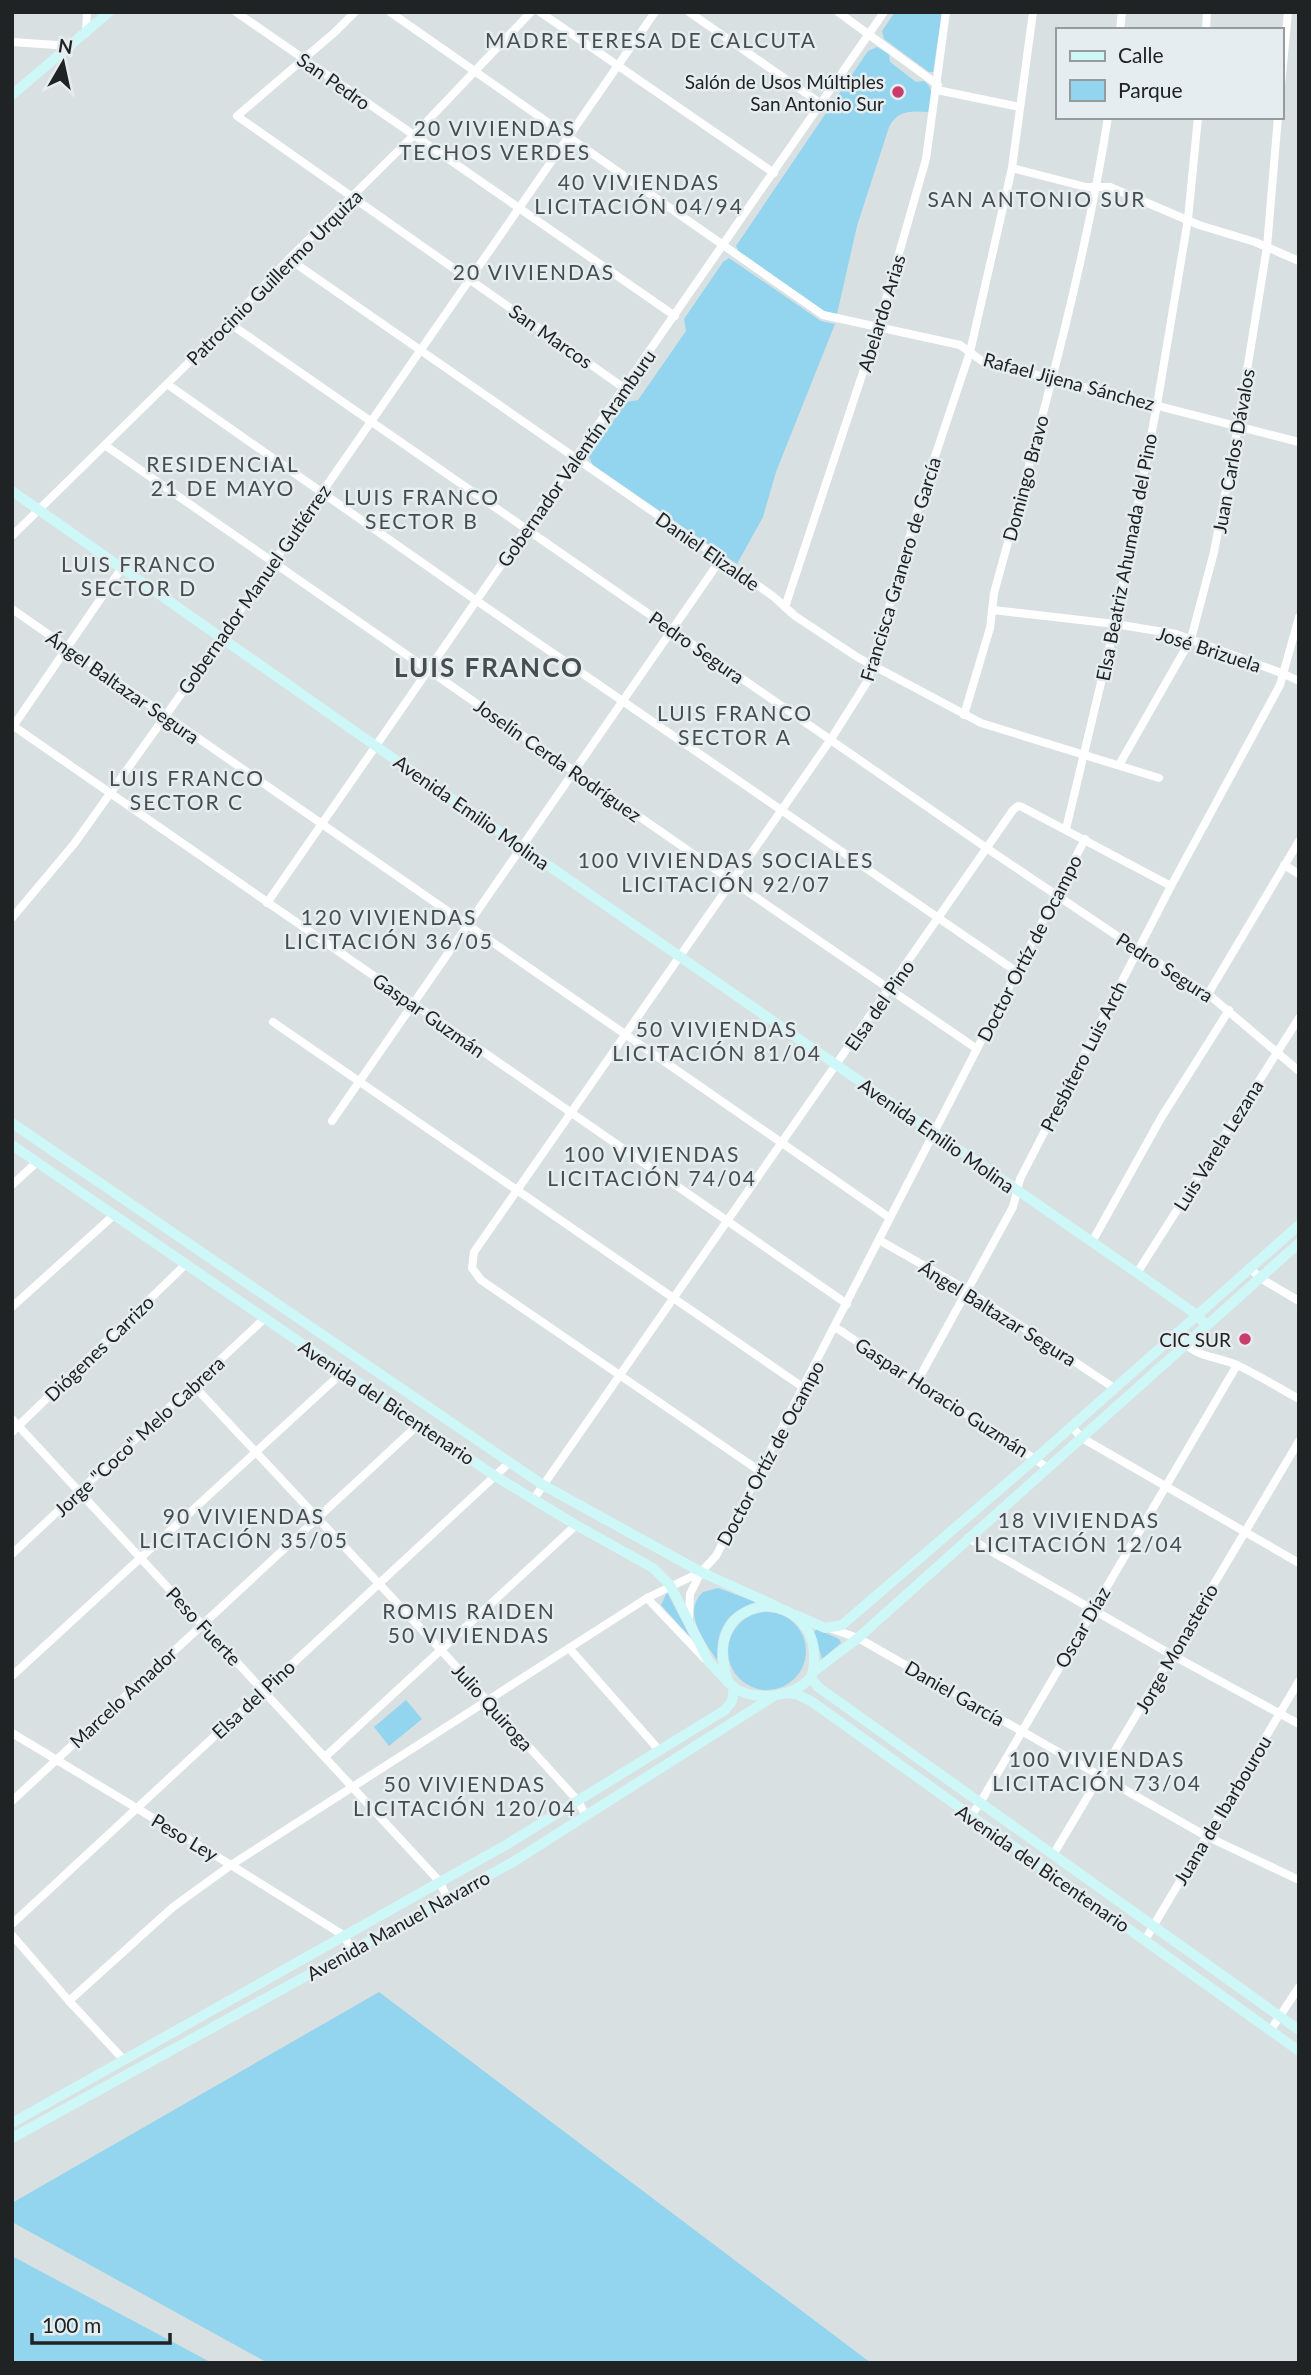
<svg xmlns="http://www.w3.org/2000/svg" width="1311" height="2375" font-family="Lato,sans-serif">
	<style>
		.green { fill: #93d5ee }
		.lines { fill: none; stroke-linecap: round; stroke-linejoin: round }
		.street { stroke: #fff; stroke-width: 8 }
		.secondary { stroke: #cef7f7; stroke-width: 10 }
		.poi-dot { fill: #c93c6c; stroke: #e5edf0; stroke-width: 2.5 }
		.labels { text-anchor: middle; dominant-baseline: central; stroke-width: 5; stroke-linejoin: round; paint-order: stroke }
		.street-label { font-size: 19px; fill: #202324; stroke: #e5edf0 }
		.poi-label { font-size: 19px; fill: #202324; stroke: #e5edf0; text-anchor: end }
		.neighbourhood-label { font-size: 21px; letter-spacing: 2px; fill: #484e50; stroke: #e5edf0 }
		.district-label { font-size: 26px; font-weight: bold; letter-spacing: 2px; fill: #484e50; stroke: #e5edf0 }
	</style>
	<rect width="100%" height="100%" fill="#d8e0e2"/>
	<!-- green -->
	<g class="green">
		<path d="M895,12H942L933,72H929L884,39L882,31Z"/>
		<path d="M877,47L889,54L890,62L916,82L924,81C935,89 931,99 929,112C911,111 898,110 889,127L857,226L837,314L824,311L739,252L736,246L868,51Z"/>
		<path d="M729,258L821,321L835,324L776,472L763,517L737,564L593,465L589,457L626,402L638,400L686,331L684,319L723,262Z"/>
		<path d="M718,1588L756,1602C725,1613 717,1628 717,1660C705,1642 681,1612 703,1592Z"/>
		<path d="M667,1592L690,1637L661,1605Z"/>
		<circle cx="767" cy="1651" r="39"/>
		<path d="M817,1629L839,1639L841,1643L822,1659L814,1632Z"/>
		<path d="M406,1700L422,1719L389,1746L374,1727Z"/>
		<path d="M379,1992L871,2363H268L12,2222V2203Z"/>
		<path d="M12,2256L212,2363H12Z"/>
	</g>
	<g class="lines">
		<!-- street -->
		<g class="street">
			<path d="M236,12L675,316"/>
			<path d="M355,12L335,32L237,116L624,388"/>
			<path d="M390,12L823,315L960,345L982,361L1299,442"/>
			<path d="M540,12L774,173"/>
			<path d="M689,12L820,103"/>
			<path d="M838,12L938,85"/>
			<path d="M1120,30L1122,12"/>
			<path d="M1206,30L1207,12"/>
			<path d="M86,33L87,12"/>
			<path d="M12,42L71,46"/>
			<path d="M1281,85L1288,12"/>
			<path d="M937,90L1020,107"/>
			<path d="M1012,168L1086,187H1110L1199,225L1255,242L1299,261"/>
			<path d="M289,259L721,559L774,597L795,616L857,657L981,723L1159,778"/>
			<path d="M229,323L988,849L1138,950L1208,994L1299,1071"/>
			<path d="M167,384L477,601L1017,972"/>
			<path d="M106,446L732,881L977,1049"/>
			<path d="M12,536L229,323L289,259L414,135L531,12"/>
			<path d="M785,607L878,327L926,159L946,12"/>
			<path d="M12,609L890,1218"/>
			<path d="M993,610L1115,624L1176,634L1284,674L1299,681"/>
			<path d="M964,715L990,628L994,593C1037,436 1083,278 1108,117"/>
			<path d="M12,725L847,1304"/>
			<path d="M12,728L121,569"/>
			<path d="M1119,765L1191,639L1214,552L1238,426L1267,247L1278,117"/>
			<path d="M1066,829L1115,624L1157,405L1188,219L1198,117"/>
			<path d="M1284,865L1299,874"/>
			<path d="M267,903L884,12"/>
			<path d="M12,918L74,844L221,638L655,12"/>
			<path d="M1208,994L1299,841"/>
			<path d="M273,1022L804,1388"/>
			<path d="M332,1121L721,559"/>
			<path d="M12,1185L37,1162"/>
			<path d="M879,1240L967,1290L1114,1388"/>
			<path d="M1092,1242L1161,1118L1229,1010"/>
			<path d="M1250,1268L1260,1278L1299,1301"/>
			<path d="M1137,1273L1299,1018"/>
			<path d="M12,1307L114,1215"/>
			<path d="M835,1327L1048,1468"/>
			<path d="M1175,1334C1197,1360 1212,1354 1239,1366C1260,1376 1279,1388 1299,1399"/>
			<path d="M918,1380L1013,1207L1020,1179L1171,886L1280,685L1299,617"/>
			<path d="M194,1386L441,1650L578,1801L586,1816"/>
			<path d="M12,1419L440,1882L447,1898"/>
			<path d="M1071,1426L1082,1438L1299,1563"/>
			<path d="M12,1432L186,1264"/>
			<path d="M761,1472L481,1280L472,1268L474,1252L831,739L867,682L921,498L970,352L1012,168L1033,12"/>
			<path d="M533,1500L1013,810L1018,806L1022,807L1171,886"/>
			<path d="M968,1538L1172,1655L1299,1724"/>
			<path d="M12,1554L265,1318"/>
			<path d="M647,1598L705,1659"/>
			<path d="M689,1618L690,1594L701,1572"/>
			<path d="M832,1629L858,1638L1206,1836L1299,1880"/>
			<path d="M569,1648L659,1750"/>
			<path d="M12,1676L344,1371"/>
			<path d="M12,1733L231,1865L343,1935L352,1949"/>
			<path d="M325,1757L576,1525"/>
			<path d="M12,1801L419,1424"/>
			<path d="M970,1817L980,1803L1237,1365"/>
			<path d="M1053,1855L1299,1441"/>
			<path d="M12,1924L509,1463"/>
			<path d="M12,1935L69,2001"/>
			<path d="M1145,1940L1299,1681"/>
			<path d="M1270,2031L1299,1987"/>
			<path d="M123,2059L69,2001L173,1907L231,1865L647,1598L701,1572L716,1556L1085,839"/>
		</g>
		<!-- secondary -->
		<g class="secondary">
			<path d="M12,95L109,12"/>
			<path d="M12,491L377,747L1137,1273L1197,1315L1206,1325"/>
			<path d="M12,1123L543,1485L701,1572L778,1607"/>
			<path d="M12,1145L495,1476L576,1525L653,1568L670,1585L709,1662L729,1683"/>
			<path d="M768,1606C795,1609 815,1629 814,1657C814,1664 814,1672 810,1678C792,1699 749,1703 729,1683C715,1646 724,1610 768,1606Z"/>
			<path d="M796,1615L825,1628L842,1625L1035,1459L1299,1225"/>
			<path d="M813,1672L858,1638L1299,1243"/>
			<path d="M811,1677L818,1687L1299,2030"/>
			<path d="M784,1693L796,1694L811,1701L1299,2051"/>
			<path d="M12,2123L504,1846L725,1710L732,1701L734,1687"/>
			<path d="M12,2138L513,1862L774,1696"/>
		</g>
	</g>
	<!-- markers -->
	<g class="poi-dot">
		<circle cx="898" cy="92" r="7"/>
		<circle cx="1245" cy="1339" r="7"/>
	</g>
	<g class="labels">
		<!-- street labels -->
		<g class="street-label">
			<text transform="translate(334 81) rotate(35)">San Pedro</text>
			<text transform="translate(274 277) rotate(-45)">Patrocinio Guillermo Urquiza</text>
			<text transform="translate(881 313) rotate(-73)">Abelardo Arias</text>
			<text transform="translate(551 336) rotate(35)">San Marcos</text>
			<text transform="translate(1069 381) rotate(15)">Rafael Jijena Sánchez</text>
			<text transform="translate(1233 451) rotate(-80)">Juan Carlos Dávalos</text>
			<text transform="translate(576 458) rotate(-55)">Gobernador Valentín Aramburu</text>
			<text transform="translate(1025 478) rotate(-75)">Domingo Bravo</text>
			<text transform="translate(708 551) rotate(35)">Daniel Elizalde</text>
			<text transform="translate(1126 557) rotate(-79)">Elsa Beatriz Ahumada del Pino</text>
			<text transform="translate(900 569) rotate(-73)">Francisca Granero de García</text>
			<text transform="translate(254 589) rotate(-55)">Gobernador Manuel Gutiérrez</text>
			<text transform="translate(697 647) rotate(35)">Pedro Segura</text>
			<text transform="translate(1209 649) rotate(18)">José Brizuela</text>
			<text transform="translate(123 687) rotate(35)">Ángel Baltazar Segura</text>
			<text transform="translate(558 760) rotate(35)">Joselín Cerda Rodríguez</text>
			<text transform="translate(472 812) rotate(35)">Avenida Emilio Molina</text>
			<text transform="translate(1029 948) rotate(-63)">Doctor Ortíz de Ocampo</text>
			<text transform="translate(1165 967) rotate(33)">Pedro Segura</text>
			<text transform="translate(879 1005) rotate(-55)">Elsa del Pino</text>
			<text transform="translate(429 1015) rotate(35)">Gaspar Guzmán</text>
			<text transform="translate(1083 1056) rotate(-63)">Presbítero Luis Arch</text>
			<text transform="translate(937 1135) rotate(35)">Avenida Emilio Molina</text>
			<text transform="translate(1218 1145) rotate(-58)">Luis Varela Lezana</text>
			<text transform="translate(998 1313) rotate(32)">Ángel Baltazar Segura</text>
			<text transform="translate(99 1348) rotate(-44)">Diógenes Carrizo</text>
			<text transform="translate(942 1397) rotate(33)">Gaspar Horacio Guzmán</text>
			<text transform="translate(387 1402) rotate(34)">Avenida del Bicentenario</text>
			<text transform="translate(139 1436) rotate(-43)">Jorge "Coco" Melo Cabrera</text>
			<text transform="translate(770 1453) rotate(-62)">Doctor Ortíz de Ocampo</text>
			<text transform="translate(204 1626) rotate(47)">Peso Fuerte</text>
			<text transform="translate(1082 1627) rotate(-60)">Oscar Díaz</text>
			<text transform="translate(1176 1648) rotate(-60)">Jorge Monasterio</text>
			<text transform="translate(955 1693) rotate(30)">Daniel García</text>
			<text transform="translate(123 1697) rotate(-43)">Marcelo Amador</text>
			<text transform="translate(253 1699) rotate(-43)">Elsa del Pino</text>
			<text transform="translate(493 1707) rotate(48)">Julio Quiroga</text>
			<text transform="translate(1222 1810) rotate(-59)">Juana de Ibarbourou</text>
			<text transform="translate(185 1837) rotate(31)">Peso Ley</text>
			<text transform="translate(1043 1868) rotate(35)">Avenida del Bicentenario</text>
			<text transform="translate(398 1925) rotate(-29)">Avenida Manuel Navarro</text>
		</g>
		<!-- poi labels -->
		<g class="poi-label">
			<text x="884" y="81">Salón de Usos Múltiples<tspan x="884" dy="22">San Antonio Sur</tspan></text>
			<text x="1231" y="1339">CIC SUR</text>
		</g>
		<!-- neighbourhood labels -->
		<g class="neighbourhood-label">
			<text x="651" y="39">MADRE TERESA DE CALCUTA</text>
			<text x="495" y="127">20 VIVIENDAS<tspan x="495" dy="24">TECHOS VERDES</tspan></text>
			<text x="639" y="181">40 VIVIENDAS<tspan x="639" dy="24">LICITACIÓN 04/94</tspan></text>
			<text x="1037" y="198">SAN ANTONIO SUR</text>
			<text x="534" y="271">20 VIVIENDAS</text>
			<text x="223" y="463">RESIDENCIAL<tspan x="223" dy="24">21 DE MAYO</tspan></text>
			<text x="422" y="496">LUIS FRANCO<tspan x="422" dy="24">SECTOR B</tspan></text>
			<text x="139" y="563">LUIS FRANCO<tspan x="139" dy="24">SECTOR D</tspan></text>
			<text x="735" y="712">LUIS FRANCO<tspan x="735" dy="24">SECTOR A</tspan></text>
			<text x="187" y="777">LUIS FRANCO<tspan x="187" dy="24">SECTOR C</tspan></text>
			<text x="726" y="859">100 VIVIENDAS SOCIALES<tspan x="726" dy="24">LICITACIÓN 92/07</tspan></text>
			<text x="389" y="916">120 VIVIENDAS<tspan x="389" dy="24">LICITACIÓN 36/05</tspan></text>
			<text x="717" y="1028">50 VIVIENDAS<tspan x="717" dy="24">LICITACIÓN 81/04</tspan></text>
			<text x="652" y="1153">100 VIVIENDAS<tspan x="652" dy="24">LICITACIÓN 74/04</tspan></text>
			<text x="244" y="1515">90 VIVIENDAS<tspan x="244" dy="24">LICITACIÓN 35/05</tspan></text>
			<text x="1079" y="1519">18 VIVIENDAS<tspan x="1079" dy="24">LICITACIÓN 12/04</tspan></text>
			<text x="469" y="1610">ROMIS RAIDEN<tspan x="469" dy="24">50 VIVIENDAS</tspan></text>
			<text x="1097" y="1758">100 VIVIENDAS<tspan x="1097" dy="24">LICITACIÓN 73/04</tspan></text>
			<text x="465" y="1783">50 VIVIENDAS<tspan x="465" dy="24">LICITACIÓN 120/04</tspan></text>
		</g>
		<!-- district labels -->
		<g class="district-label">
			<text x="489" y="667">LUIS FRANCO</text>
		</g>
	</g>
	<!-- border -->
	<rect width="1311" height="2375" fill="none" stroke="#202324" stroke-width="28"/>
	<!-- legend -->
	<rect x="1056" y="28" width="228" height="91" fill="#e5edf0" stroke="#969c9e" stroke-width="2"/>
	<rect x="1070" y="51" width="35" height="10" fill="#cef7f7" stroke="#969c9e" stroke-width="2"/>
	<text x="1118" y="63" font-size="21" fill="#202324">Calle</text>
	<rect x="1070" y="80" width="35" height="21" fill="#93d5ee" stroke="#969c9e" stroke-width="2"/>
	<text x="1118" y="98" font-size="21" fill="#202324">Parque</text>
	<!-- north arrow -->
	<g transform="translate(63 63) rotate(9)" stroke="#e5edf0" stroke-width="5" paint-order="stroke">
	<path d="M0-5L12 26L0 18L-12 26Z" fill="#202324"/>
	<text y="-10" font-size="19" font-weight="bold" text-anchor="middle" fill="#202324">N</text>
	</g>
	<!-- scale -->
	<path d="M32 2333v10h138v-10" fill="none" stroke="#202324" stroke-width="3.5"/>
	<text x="42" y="2333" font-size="21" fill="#202324" stroke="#e5edf0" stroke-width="5" paint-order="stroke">100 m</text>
</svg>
